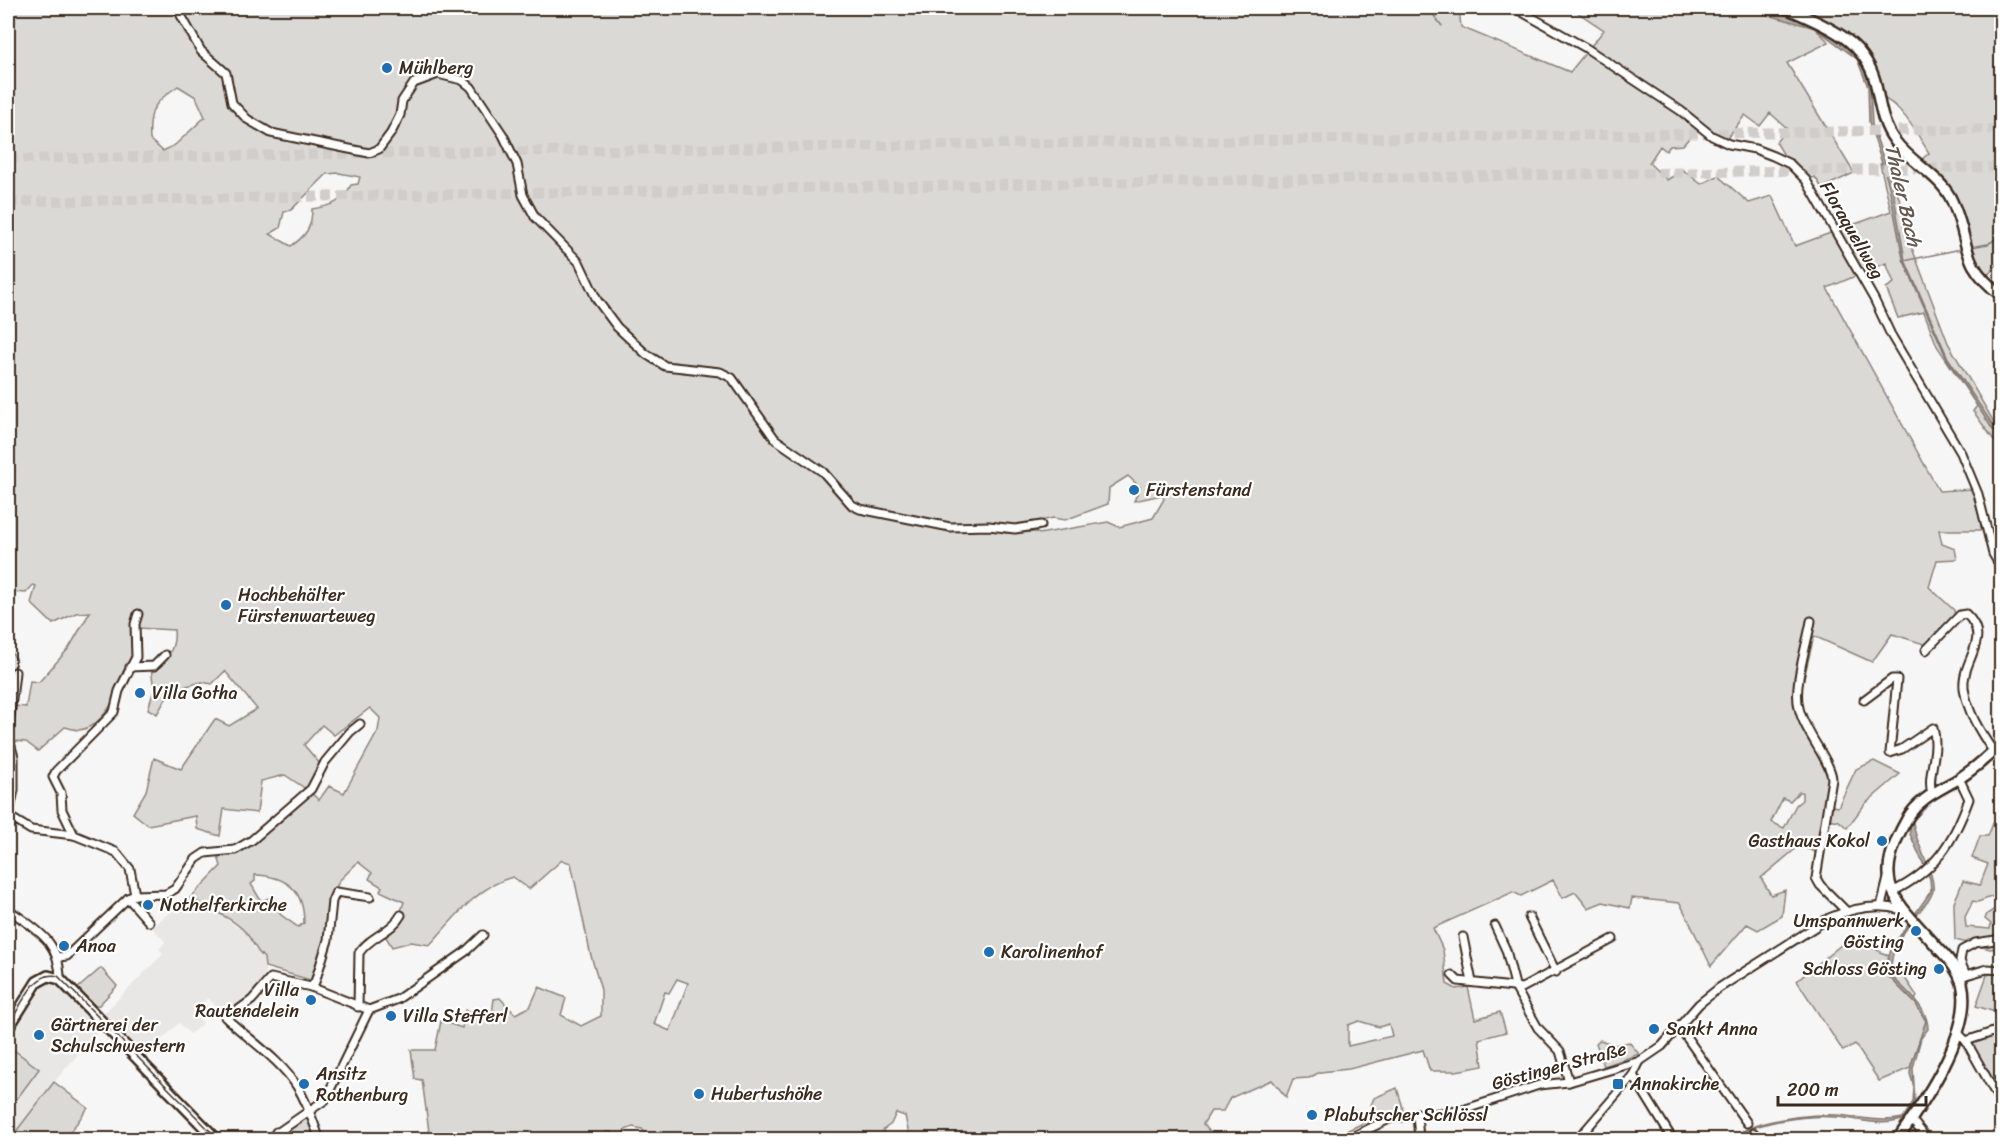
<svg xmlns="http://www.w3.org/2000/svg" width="2009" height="1147" font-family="Sriracha,sans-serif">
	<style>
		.built { fill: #e9e7e6 }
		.green { fill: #dbd9d6; stroke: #8b827a; stroke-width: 1.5; fill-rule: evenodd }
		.water { fill: #b4aeaa; stroke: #847972; stroke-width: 1.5 }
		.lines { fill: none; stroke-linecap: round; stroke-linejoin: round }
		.stream { stroke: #847972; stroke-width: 1.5 }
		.highway-tunnel { stroke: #d1cdcb; stroke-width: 10; stroke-dasharray: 10 5; stroke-linecap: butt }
		.minor-casing { stroke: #3b2a1e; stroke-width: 11 }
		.major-casing { stroke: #3b2a1e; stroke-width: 14 }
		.minor { stroke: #fff; stroke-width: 7 }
		.major { stroke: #fff; stroke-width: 9 }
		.tram { stroke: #3b2a1e; stroke-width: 1.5 }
		.poi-dot { fill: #1f6fb2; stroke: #fff; stroke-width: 2 }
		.labels { text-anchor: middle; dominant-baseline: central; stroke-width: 4.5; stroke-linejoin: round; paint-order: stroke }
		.poi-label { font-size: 18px; fill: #3b2a1e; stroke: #fff; text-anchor: start }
		.street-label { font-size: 18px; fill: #3b2a1e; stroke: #fff }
		.water-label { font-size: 20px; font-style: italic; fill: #65584f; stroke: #fff }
	</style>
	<rect width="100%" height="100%" fill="#f7f6f6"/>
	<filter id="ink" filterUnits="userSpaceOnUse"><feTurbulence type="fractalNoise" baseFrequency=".0167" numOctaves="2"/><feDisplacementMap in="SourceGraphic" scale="12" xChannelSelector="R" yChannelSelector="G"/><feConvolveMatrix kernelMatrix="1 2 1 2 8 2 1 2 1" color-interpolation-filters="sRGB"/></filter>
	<g filter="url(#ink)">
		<!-- built -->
		<g class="built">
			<path d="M186,898L213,909L248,935L253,948L264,958L266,981L252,1000L227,1018L208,998L199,1007L201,1011L197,1015L203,1023L190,1034L179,1023L144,1057L102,1015L163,954L159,949L165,942L152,927Z"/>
			<path d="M48,981L55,982L100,1029L54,1082L14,1134L21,1139L8,1140V1036Z"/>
		</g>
		<!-- green -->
		<g class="green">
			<path d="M8,8H1459L1461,27L1570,72L1604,30L1571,8H1773L1805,19L1829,42L1787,63L1854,173L1822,188L1815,177L1810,179L1791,160L1788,162L1776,142L1787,128L1770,113L1760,126L1745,115L1721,146L1697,129L1683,145L1670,146L1666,151L1660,146L1649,163L1667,180L1683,170L1701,184L1718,176L1749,203L1772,196L1795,246L1891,211L1880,164L1885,162L1901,203L1904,227L1948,343L1995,424L2001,427V450L1973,411L1977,406L1937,346L1924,312L1898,318L1886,288L1894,283L1886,263L1827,288L1939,491L1973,489L1982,530H1939L1942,544L1955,549L1957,559L1937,560L1929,587L1954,610L1955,618L1927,645L1892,634L1872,662L1814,636L1797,708L1830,772L1827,805L1838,807L1856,769L1874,761L1900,774L1865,804L1847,828L1839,821L1828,819L1824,848L1815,852L1799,846L1761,878L1771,895L1785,890L1782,916L1758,930L1747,924L1711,966L1680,903L1632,898L1630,908L1603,902L1588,908L1575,892L1563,898L1553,880L1521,896L1513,892L1433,928L1443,950L1447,984L1456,989L1468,987L1475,1019L1500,1012L1506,1032L1479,1039L1483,1066L1456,1071H1430L1423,1050L1349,1069L1320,1072L1309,1078L1293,1079L1286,1097L1272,1080L1230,1098L1223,1111H1211L1203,1124L1211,1133L1207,1139H910L905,1116L896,1113L891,1124L883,1130L886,1139H660L654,1136L650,1139L642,1129L633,1127L625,1130L621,1139H613L611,1132H606L604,1140L430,1139L422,1080L415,1079L411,1050H435L441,1021L462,1028L465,1010L492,1014L494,999L500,998L515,1014L530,1007L539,987L566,998L561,1015L581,1026L601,1016V990L590,952L571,863L562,860L529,889L513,877C479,885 453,919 430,945L411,942L392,947L383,932L400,925L405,913L401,911L404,902L380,891L382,887L369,879L372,873L358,862L340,880L332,895L326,944L314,981L265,967L264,958C253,948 254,943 247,934C233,917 208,909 190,898L221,866L217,853L233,852L311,793L319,800L329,786L344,793L378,731L380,718L370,708L334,735L322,725L304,745L321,765L306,789L285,775L261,781L257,813L224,809L220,836L197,829L196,816L148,825L133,813L146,791L154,758L181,769L215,719L229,726L257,709L225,671L212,684L202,682L171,690L157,714L148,709L154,690L151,668C167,663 176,647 174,630L138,628C133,657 114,726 79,730C75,730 69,728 65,727L38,751L26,742L14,741V706L26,707L30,681L39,682L69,648L90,612L76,613L53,624L31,603L36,586L33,585L26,593L13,592L8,607ZM178,86L196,97L205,117L175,145L163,151L150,140C148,110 154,102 178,86ZM339,173L360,177L358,184L351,185C342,203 331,206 312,209C312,227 306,236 291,246L270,234L280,228L284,212L291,210L327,174ZM1128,476L1140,487L1134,501L1162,495L1164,499L1153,518L1119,527L1108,522L1039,534L1037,532L1005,533L989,523L1020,526L1053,518L1065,520L1108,504L1109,488ZM1799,792H1802V800L1796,805L1784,828L1771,822L1783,798L1790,801ZM255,875C288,876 304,891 304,923L298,927L281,915L272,897L261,901L251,884L255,881ZM677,979L688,983L670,1031L654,1024L665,992L669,993ZM1359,1021L1379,1027L1389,1024L1392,1036L1348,1046V1025Z"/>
			<path d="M1794,8H2001V260L1986,277C1967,252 1966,219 1951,190C1945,179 1930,169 1920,161L1929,153C1917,134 1903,106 1881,97C1876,43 1839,27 1794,8Z"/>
			<path d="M8,614L11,635L9,650L16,658L10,706H8Z"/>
			<path d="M2001,820V865L1998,877L2001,884V900L1996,895L1978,902L1973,901L1965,917L1966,927L1990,929L1991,924L1985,919L1987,914L2001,905V948L1990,949L1955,940L1954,903L1963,881L1980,885L1988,864L1972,858L1980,836H1988L1994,821Z"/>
			<path d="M1841,945L1869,946L1889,956V977L1916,1004L1926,1021L1910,1068L1879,1081L1855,1044L1843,1051L1797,981Z"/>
			<path d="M1891,957V964L1898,975H1903L1917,996L1915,1001L1891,976Z"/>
			<path d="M101,968L117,986L99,1005L94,1006L77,989Z"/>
			<path d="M1993,973H2001V994L1995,1012L1976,1006L1987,975Z"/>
			<path d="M1993,1033L2001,1050V1098L1971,1043Z"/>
			<path d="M1600,1040L1615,1045L1629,1042L1639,1054L1604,1066L1596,1043Z"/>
			<path d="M10,1047L39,1069L10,1108L8,1106V1051Z"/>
			<path d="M54,1082L88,1108L65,1139H21L14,1134Z"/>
			<path d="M1397,1088L1404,1111L1379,1119L1349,1134L1346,1131L1376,1117L1371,1105L1374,1098Z"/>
			<path d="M306,1115L315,1139H287L279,1131Z"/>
		</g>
		<!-- water -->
		<g class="water">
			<path d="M1752,8L1800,18L1815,25L1840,40L1859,57L1870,85L1872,124L1892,185L1905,260L1948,358L1995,428L2001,432L1993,430L1947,359L1903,259L1889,186L1869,122L1868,87L1857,59L1815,28L1761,13Z"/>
			<path d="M2001,746V751L1997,756L1966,782L1933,799L1913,821C1914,843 1936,873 1933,891C1931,897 1927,903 1923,907C1905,932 1889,944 1891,976C1906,991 1928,1007 1928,1029L1921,1038L1913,1068L1915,1103L1904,1119C1881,1128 1859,1118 1835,1117C1810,1115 1750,1121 1734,1140C1743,1120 1817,1113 1837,1115C1860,1117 1880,1123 1903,1118L1913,1102L1914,1087L1910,1074L1911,1065L1926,1021L1916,1004L1889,977L1888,959L1892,947L1931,891L1930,879L1910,834V823L1919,807Z"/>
		</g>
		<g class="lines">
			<!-- stream -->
			<g class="stream">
				<path d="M1428,8L1442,26"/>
				<path d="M1971,247L1988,244L2002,235"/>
				<path d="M1904,261L1961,249"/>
			</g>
			<!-- highway-tunnel -->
			<g class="highway-tunnel">
				<path d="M8,159L2002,129"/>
				<path d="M8,202L2002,167"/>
			</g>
			<!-- minor casing -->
			<g class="minor-casing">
				<g id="minor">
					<path d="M177,8L201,51L226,73L232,103L247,119L271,133L369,153L379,149L391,133L400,115L402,101L414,83L438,74L462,80L471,87L503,135L517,164L523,195L535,217L579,262L597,300L617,327L646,354L665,366L720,372L732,378L775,439L823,472L852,505L860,509L950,527L989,526L1015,529L1041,525"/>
					<path d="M1515,8L1586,48L1681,111L1712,136L1729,144L1755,149L1773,156L1790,164L1806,180L1874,299L1891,335L1961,453L1978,494L1993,554L2002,569"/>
					<path d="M1811,621C1807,645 1793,686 1799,708C1804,732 1831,761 1832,779L1816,878L1820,885L1846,911"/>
					<path d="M1926,650L1960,615L1966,614C1993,639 1961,660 1964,688C1967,711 1980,732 1993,751"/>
					<path d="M130,667L154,666L165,655"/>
					<path d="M1864,700L1892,679H1897L1890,753L1902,749L1933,728C1940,752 1926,776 1932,793"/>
					<path d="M8,816L31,830L74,835L116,852L130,869L135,895"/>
					<path d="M8,820L14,790V757L8,736L15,672"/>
					<path d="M74,835L62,810L61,793L53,777L56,771L114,712L119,691L136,657L135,624L138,614"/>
					<path d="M1892,892C1935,871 1953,843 1969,799L1959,778"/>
					<path d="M128,898L149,922"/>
					<path d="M1881,906L1888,878"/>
					<path d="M8,909C35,929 60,940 60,979"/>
					<path d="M1529,917L1556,972"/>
					<path d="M1495,926L1506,950L1516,989L1538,1028L1560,1051L1569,1082"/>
					<path d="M1463,937L1472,982"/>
					<path d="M58,957L67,956L128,898L135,895L166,894L175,889L196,859L205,853L235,850L252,840L311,789L325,762L350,732L360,724"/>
					<path d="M1452,975L1458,981L1522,988L1613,939"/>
					<path d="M1966,975L1960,961L1962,950L1975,943L2002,939"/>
					<path d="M1963,976L1987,969L2002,970"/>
					<path d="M311,987L315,982L328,940L332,901L336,892L370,897"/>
					<path d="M358,1007L359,953C370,936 392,932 401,915"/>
					<path d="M225,1017C249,1040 280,1059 298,1088C308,1104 313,1122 320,1140"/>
					<path d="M227,1018L252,1000L271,978L311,987L369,1010L398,999L465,952L483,935"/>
					<path d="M1680,1028L1747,1123"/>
					<path d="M1957,1032L1966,1041L2002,1105"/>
					<path d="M1966,1041L2002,1029"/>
					<path d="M1633,1075L1673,1140"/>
					<path d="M1417,1113L1419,1140"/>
					<path d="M1911,1119L1928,1140"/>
					<path d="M276,1132L284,1140"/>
					<path d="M1583,1132L1588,1140"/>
					<path d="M1754,1133L1760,1140"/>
					<path d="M267,1140L325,1100L369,1010"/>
					<path d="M1346,1140L1391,1118L1460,1111L1539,1085L1569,1082L1640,1061L1662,1046L1699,1004L1719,988L1829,918C1853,908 1878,903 1902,910"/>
					<path d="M1577,1140L1633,1075L1640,1061"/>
				</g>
			</g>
			<!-- major casing -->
			<g class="major-casing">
				<g id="major">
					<path d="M1786,8C1822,24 1863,38 1875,81C1880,102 1881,123 1895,141C1911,163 1941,176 1952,201C1972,244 1957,261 2002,296"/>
					<path d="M8,1028L37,982L48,976L60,979L217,1140"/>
					<path d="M1897,1140C1924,1102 1974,1031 1962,983C1958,970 1948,958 1939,949C1896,900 1869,886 1907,819C1919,798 1940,790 1960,778C1975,768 1990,755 2002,742"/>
				</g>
			</g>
			<!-- minor -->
			<use href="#minor" class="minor"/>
			<!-- major -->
			<use href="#major" class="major"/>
			<!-- tram -->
			<path class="tram" d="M8,1026C20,1009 33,969 58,976L219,1140"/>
		</g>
	</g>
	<!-- markers -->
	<g class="poi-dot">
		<circle cx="387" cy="68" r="6"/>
		<circle cx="1134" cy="490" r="6"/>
		<circle cx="226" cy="605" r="6"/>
		<circle cx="140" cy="693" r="6"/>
		<circle cx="1882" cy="841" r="6"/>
		<circle cx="148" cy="905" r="6"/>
		<circle cx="1916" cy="931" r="6"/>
		<circle cx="64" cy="946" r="6"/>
		<circle cx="989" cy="952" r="6"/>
		<circle cx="1939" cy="969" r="6"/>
		<circle cx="311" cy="1000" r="6"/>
		<circle cx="391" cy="1016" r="6"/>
		<circle cx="1654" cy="1029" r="6"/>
		<circle cx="39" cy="1035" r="6"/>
		<circle cx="304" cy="1084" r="6"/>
		<rect x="1612" y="1078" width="12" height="12" rx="3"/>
		<circle cx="699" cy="1094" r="6"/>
		<circle cx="1312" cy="1115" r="6"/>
	</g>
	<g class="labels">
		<!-- poi labels -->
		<g class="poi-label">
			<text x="399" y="68">Mühlberg</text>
			<text x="1146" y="490">Fürstenstand</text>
			<text x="238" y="595">Hochbehälter<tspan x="238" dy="21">Fürstenwarteweg</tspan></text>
			<text x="152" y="693">Villa Gotha</text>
			<text x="1870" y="841" text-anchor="end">Gasthaus Kokol</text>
			<text x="160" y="905">Nothelferkirche</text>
			<text x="1904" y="921" text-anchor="end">Umspannwerk<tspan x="1904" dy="21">Gösting</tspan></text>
			<text x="76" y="946">Anoa</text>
			<text x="1001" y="952">Karolinenhof</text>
			<text x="1927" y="969" text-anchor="end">Schloss Gösting</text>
			<text x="299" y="990" text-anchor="end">Villa<tspan x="299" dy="21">Rautendelein</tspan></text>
			<text x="403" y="1016">Villa Stefferl</text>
			<text x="51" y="1025">Gärtnerei der<tspan x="51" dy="21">Schulschwestern</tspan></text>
			<text x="1666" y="1029">Sankt Anna</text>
			<text x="316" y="1074">Ansitz<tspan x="316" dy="21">Rothenburg</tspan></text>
			<text x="1630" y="1084">Annakirche</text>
			<text x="711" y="1094">Hubertushöhe</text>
			<text x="1324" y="1115">Plabutscher Schlössl</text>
		</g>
		<!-- street labels -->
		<g class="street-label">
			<text transform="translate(1852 230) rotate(60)">Floraquellweg</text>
			<text transform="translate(1559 1066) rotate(-15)">Göstinger Straße</text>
		</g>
		<!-- water labels -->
		<g class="water-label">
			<text transform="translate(1903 195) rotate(77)">Thaler Bach</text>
		</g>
	</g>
	<!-- margin -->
	<rect width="2009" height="1147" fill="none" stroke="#fff" stroke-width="30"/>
	<rect x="15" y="15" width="1979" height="1117" fill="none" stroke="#3b2a1e" stroke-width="2" filter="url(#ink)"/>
	<!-- scale -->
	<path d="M1778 1096v9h148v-9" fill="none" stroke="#3b2a1e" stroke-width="3"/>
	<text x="1787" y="1096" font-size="18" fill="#3b2a1e" stroke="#ffffff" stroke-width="4.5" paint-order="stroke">200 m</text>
</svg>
